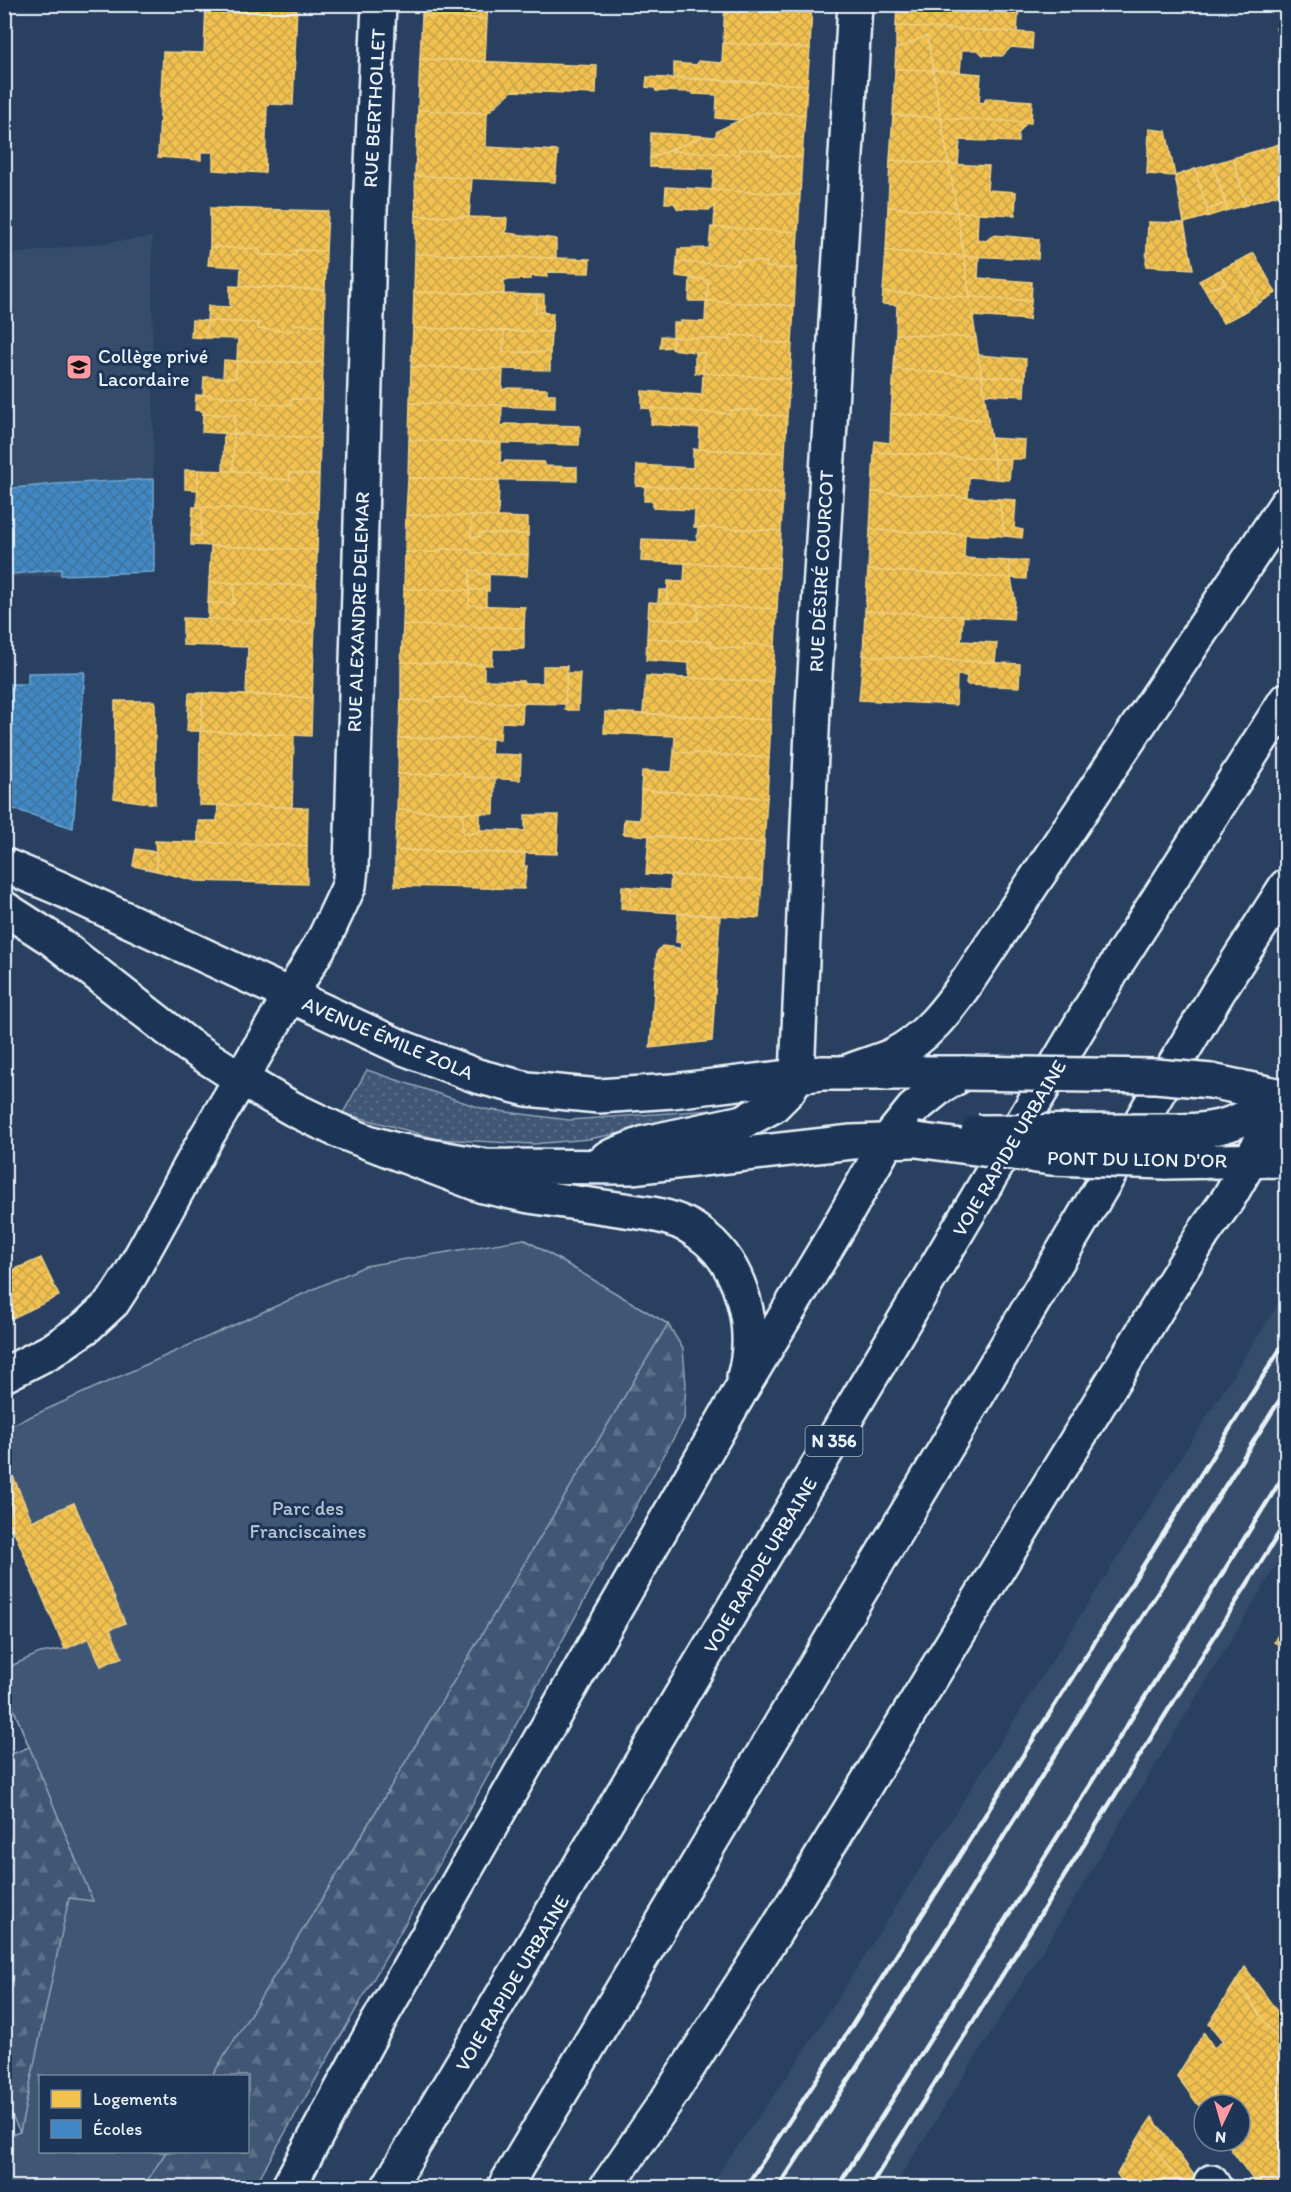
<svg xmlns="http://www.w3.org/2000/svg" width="1291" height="2192" font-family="Itim,sans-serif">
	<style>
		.built { fill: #364d6b }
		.grass { fill: url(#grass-dots); stroke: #94a4b6; stroke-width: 1.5 }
		.forest { fill: url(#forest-firs); stroke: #94a4b6; stroke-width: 1.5; fill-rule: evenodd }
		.park { fill: #415774; stroke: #94a4b6; stroke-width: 1.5 }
		.homes { fill: url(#homes-cross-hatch); stroke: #efcf81; stroke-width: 1.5 }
		.schools { fill: url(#schools-cross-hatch); stroke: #72a8d4; stroke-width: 1.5 }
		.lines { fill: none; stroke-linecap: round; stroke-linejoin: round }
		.minor-casing { stroke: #e8f1f8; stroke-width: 38 }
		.major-casing { stroke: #e8f1f8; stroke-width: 38 }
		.highway-casing { stroke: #e8f1f8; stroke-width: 38 }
		.minor { stroke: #1d3557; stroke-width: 33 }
		.major { stroke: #1d3557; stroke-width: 33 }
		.highway { stroke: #1d3557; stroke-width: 33 }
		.rail { stroke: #e8f1f8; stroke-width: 4.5 }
		.major-bridge-casing { stroke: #e8f1f8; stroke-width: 38; stroke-linecap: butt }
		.major-bridge { stroke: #1d3557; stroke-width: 33 }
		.labels { text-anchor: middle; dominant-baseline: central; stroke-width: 6; stroke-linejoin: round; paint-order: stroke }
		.shield { fill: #1d3557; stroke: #abb9c8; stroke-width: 1.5 }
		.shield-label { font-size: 18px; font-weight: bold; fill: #e8f1f8 }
		.street-label { font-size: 20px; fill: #e8f1f8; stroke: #1d3557 }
		.poi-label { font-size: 20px; fill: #e8f1f8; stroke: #1d3557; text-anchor: start }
		.park-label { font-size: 20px; fill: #b6c3d0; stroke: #1d3557 }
	</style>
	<defs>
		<pattern id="grass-dots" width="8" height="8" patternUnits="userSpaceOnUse" patternTransform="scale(1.5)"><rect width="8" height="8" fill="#415774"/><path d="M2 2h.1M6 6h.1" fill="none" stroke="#5c7089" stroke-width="1.8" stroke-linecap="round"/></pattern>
		<pattern id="forest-firs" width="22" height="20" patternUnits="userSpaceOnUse" patternTransform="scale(1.5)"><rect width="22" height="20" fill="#415774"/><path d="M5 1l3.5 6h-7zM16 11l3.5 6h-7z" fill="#5c7089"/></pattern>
		<pattern id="homes-cross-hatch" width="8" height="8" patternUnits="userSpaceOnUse" patternTransform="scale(1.5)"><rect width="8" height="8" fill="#f2c14e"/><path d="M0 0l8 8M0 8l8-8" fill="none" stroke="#c7a34d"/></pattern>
		<pattern id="schools-cross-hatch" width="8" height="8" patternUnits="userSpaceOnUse" patternTransform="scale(1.5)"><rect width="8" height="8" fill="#3f88c5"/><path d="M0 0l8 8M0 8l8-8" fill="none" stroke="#41729a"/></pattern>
	</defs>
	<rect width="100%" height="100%" fill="#294061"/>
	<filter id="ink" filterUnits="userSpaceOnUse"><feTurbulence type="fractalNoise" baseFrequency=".0167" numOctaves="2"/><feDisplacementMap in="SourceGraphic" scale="12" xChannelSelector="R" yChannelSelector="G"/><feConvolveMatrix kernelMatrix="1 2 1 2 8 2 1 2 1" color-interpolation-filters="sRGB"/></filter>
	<g filter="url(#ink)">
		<!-- built -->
		<g class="built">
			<path d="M152,237L154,572L5,577L4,255Z"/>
			<path d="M1286,1292V1549L1053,1934L894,2187H709L800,2058Z"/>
		</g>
		<!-- grass -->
		<path class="grass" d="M367,1070L484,1109L569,1120L711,1110L705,1117L589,1139L533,1144L438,1139L343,1113Z"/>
		<!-- forest -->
		<path class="forest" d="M524,1239L668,1324L683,1349L686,1384L684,1419L440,1863L254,2187H5V2137L20,2132L5,2102V1757L29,1747L7,1693L101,1666ZM40,2076H248V2152H40Z"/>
		<!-- park -->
		<path class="park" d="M524,1239L668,1324L364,1831L212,2076H40V2152H166L143,2187H5V2137L20,2132L69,1898L93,1901L5,1688L4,1669L40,1653L65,1649L89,1638L101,1666L110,1629L125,1623L74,1503L32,1521L5,1457V1428L365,1266Z"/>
		<!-- homes -->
		<g class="homes">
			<path d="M206,4H297L293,105L267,104L265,173L213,170V152H201V160L158,157L163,52L204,53Z"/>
			<path d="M422,4H488L487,19L422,16Z"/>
			<path d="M725,4H812L810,48L723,43Z"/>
			<path d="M897,4H1019L1017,32L896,26Z"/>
			<path d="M422,16L487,19L485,61L420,59Z"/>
			<path d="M1286,25V51L1283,52L1276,28Z"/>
			<path d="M896,26L1033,33L1032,49L1011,47L1002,56L983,55L978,50H962L960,72L933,70L927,36L896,49Z"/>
			<path d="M927,36L933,70L895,69L896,49Z"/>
			<path d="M723,43L810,48L807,85L674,77V63L697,65L698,61L722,63Z"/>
			<path d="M420,59L597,66L596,94L512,91L487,113L418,110Z"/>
			<path d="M895,69L933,70L941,118L893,115Z"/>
			<path d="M933,70L981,74L979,102L984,103L986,98L1032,101L1031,123L941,118Z"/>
			<path d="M647,77L807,85L805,115L757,112L740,120L716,118L717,95L693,94V92L656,91L655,88L646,87Z"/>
			<path d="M418,110L487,113L486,147L558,151L555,182L415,176Z"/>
			<path d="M757,112L805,115L802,157L772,156V151L739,149V154L668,151L704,136L715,137L717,131Z"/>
			<path d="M893,115L941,118L949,164L890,160Z"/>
			<path d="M941,118L1027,122L1018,134V142L960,140L958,164H949Z"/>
			<path d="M1149,129L1166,131L1175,176L1147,174Z"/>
			<path d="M651,133L704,136L650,158Z"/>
			<path d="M1286,142V192L1246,205L1233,158Z"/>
			<path d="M739,149L772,151V156L802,157L800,195L712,190L714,169L650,167V158L668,151L739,154Z"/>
			<path d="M1233,158L1246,205L1228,210L1213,164Z"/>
			<path d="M890,160L949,164L957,212L888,207Z"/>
			<path d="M949,164L989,166L987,190L1016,192L1015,215L957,212Z"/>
			<path d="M1213,164L1225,204L1207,210L1195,169Z"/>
			<path d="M1195,169L1209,216L1184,223L1175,176Z"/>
			<path d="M415,176L472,178L469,217L416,216Z"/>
			<path d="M666,187L800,195L798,232L714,228L715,206L710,210L678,209L674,203H665Z"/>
			<path d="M1225,204L1228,210L1209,216L1207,210Z"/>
			<path d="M888,207L957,212L964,256L886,251Z"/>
			<path d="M210,208L328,211L326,251L296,250V256L260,255V249L210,247Z"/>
			<path d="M957,212L978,213L977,239L986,241L993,235L1039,239L1038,259L964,256Z"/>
			<path d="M416,216L507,218L506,233L556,239V258L415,254Z"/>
			<path d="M1148,222L1184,223L1193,269L1146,266Z"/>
			<path d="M711,227L798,232L796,269L766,267L767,262L737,260V265L677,262L678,249L709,248Z"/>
			<path d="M210,247L260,249V255L296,256V250L326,251L325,290L240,286L241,267L208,265Z"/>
			<path d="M886,251L964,256L970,297L883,292Z"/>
			<path d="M1254,253L1276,293L1259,303L1236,262Z"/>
			<path d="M415,254L590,259L589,273L547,272V277L531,276V279L504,280V294L414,292Z"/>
			<path d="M964,256L979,257L978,278L1032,282L1031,301L970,297Z"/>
			<path d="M737,260L767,262L766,267L796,269L794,306L707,301L708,280L676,276L677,262L737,265Z"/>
			<path d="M1236,262L1259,303L1242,313L1218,271Z"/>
			<path d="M1218,271L1226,284L1205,290L1199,281Z"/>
			<path d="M690,279L708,280L707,301H689Z"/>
			<path d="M1226,284L1242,313L1223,323L1205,290Z"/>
			<path d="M230,286L325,290L324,326L294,324L293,331L258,329V323L207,321L208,306L230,307Z"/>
			<path d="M414,292L537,295L536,312L553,313L552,332L413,328Z"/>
			<path d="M883,292L970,297L976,338L896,334L897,305L882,304Z"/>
			<path d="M537,295H544V312H536Z"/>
			<path d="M970,297L1031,301L1029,320L973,316Z"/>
			<path d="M706,301L794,306L792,344L762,342V337L731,335L730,340L673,337V323H681V321L705,322Z"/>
			<path d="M192,320L207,321L206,338L191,337Z"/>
			<path d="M207,321L258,323V329L293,331L294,324L324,326L323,363L237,361L238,339L206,338Z"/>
			<path d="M413,328L504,331L503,352H550V370L411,367Z"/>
			<path d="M504,331L551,332L550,352H503Z"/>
			<path d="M896,334L976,338L982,376L894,369Z"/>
			<path d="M731,335L762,337V342L792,344L790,379L703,373L704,353L672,349L673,337L730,340Z"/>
			<path d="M661,336L673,337L672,347L660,348Z"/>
			<path d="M695,353H704L703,373H695Z"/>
			<path d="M978,355L1026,359L1025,378L982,376Z"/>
			<path d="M224,360L237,361L236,378H223Z"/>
			<path d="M237,361L323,363L322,400L292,399L291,405L257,404L258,398L203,396L204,377L236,378Z"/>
			<path d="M411,367L503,369L502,390L508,388L547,389V394H555V408L410,403Z"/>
			<path d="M894,369L982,376L988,420L891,414Z"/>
			<path d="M703,373L790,379L787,416L758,415V410H730V414L642,408V391L702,395Z"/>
			<path d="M982,376L1025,378L1024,396L984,394Z"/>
			<path d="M196,395L258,398L257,404L291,405L292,399L322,400L320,438L234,434L235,415L203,414V411L195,410Z"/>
			<path d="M410,403L502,405L501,427L506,424L580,426L579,445L409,440Z"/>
			<path d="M651,408L730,414V410H758V415L787,416L785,453L699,449L700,428L651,424Z"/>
			<path d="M203,414L235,415L234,434L202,432Z"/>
			<path d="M891,414L988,420L994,459L874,452L875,441L890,443Z"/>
			<path d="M224,433L234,434L233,471H223Z"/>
			<path d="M234,434L320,438L319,475L290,473V480L260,478V472L233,471Z"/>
			<path d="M990,438L1025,440L1024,459H994Z"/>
			<path d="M409,440L501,443L500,464L505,461L544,462V466L577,467V481L408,478Z"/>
			<path d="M693,449L785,453L783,494L636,486L637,465L693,468Z"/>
			<path d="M874,452L994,459L997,479L969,477L968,497L872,492Z"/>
			<path d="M994,459H1011L1009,480L997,479Z"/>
			<path d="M185,470H198V490L185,489Z"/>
			<path d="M198,470L260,472V478L290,480V473L319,475L318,512L197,507Z"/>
			<path d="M408,478L499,480L498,517L406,515Z"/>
			<path d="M645,486L783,494L781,531L694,527L695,510L653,508V501H644Z"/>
			<path d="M872,492L999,499L1005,536L870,530Z"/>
			<path d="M999,499L1016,500L1014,528L1023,530L1022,538L1005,536Z"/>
			<path d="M193,507H202L201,536H191Z"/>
			<path d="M202,507L318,512L317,550L191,545V536H201Z"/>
			<path d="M406,515L472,516L471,537H479V533L528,534V555L471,553V550L441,549V552H405Z"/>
			<path d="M472,516L528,518V534L479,533V537H471Z"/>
			<path d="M698,527L781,531L779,568L641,561L642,539L697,541Z"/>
			<path d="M870,530L965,535L964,558L1009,561L1011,578L868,570Z"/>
			<path d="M211,546L317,550L316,586L209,583Z"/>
			<path d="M441,549L471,550V553L528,555L527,576L479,574L478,571L470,570V590L404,589L405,552H441Z"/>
			<path d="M1009,561H1027L1026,579L1011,578Z"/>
			<path d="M685,563L779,568L777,609L667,603L668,581L684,582Z"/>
			<path d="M470,570L478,571L479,574L489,575V591L470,590Z"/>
			<path d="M868,570L1011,578L1015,600L1013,619L865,611Z"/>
			<path d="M209,583H234V604L208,603Z"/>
			<path d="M234,583L316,586L315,623L208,620V603L234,604Z"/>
			<path d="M404,589L470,590L469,605L525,607L524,628L403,625Z"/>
			<path d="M470,590H486V606L469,605Z"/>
			<path d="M659,590H667V603H658Z"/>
			<path d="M649,602L698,605V621L648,619Z"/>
			<path d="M698,605L777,609L775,646L745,644L744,649L711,647V642L647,638L648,619L698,621Z"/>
			<path d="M865,611L963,616L961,641L997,643L995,662L863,656Z"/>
			<path d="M183,618L315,623L312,698L246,694L248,647L183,645Z"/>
			<path d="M403,625L524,628V649H493L492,665L401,662Z"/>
			<path d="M647,638L711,642V647L744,649L745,644L775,646L772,682L689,678V663L646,660Z"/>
			<path d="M863,656L1020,664L1019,687L968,685L966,683L967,676L957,675L956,705L859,700Z"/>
			<path d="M401,662L484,665V680L523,681V683H543V666H567L565,704L466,702V698H435L434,701L401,700Z"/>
			<path d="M567,673H580L578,710H565Z"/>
			<path d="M646,676L772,682L771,720L643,713Z"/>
			<path d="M189,693H203L201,731H187Z"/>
			<path d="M203,693L312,698L311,736L201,731Z"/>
			<path d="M435,698H466V702L523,703L522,723L501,722L500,739L399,738L401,700L434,701Z"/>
			<path d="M115,701H155V804L114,798Z"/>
			<path d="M605,712L771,720L769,758L674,752L675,736L604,733Z"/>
			<path d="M200,731L294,735L292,807L199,805Z"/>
			<path d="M399,738L492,739L491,754L521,755L520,780L464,777V773L433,772V775L398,774Z"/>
			<path d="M674,752L769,758L767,798L641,790L642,771L672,772Z"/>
			<path d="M433,772L464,773V777L495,778L494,814L397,810L398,774L433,775Z"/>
			<path d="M641,790L767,798L764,843L623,834L624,819L640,820Z"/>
			<path d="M218,805L308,808L307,846L198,843V821H217Z"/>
			<path d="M397,810L463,813V833H475L480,830L525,831V815H559L557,854L395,850Z"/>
			<path d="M463,813H480V830L475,833H463Z"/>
			<path d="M649,836L764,843L762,880L646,874Z"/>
			<path d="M155,841L307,846V884L196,881L157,871Z"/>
			<path d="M136,849L156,852L157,871L133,866Z"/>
			<path d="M395,850L525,854L524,866H527L524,889L395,886Z"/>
			<path d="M671,875L762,880L759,918L630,910L631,887L670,890Z"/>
			<path d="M622,886L631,887L630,910L621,909Z"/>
			<path d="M678,914L720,916L712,1041L650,1048L657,952L662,946L678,948L680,951L681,943L676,942Z"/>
			<path d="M41,1258L59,1296L4,1322V1284L9,1282L6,1273Z"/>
			<path d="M4,1457L11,1472L4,1475Z"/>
			<path d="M11,1472L32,1521L74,1503L125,1623L110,1629L122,1657L101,1666L89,1638L65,1649L13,1529L4,1532V1475Z"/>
			<path d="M1286,1620V1649L1274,1642Z"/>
			<path d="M1245,1967L1286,2024V2051L1236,1981Z"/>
			<path d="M1236,1981L1286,2051V2188H1259L1225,2141H1240V2105H1204V2113L1177,2076L1204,2033L1214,2048L1223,2041L1209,2024Z"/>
			<path d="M1152,2117L1203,2188H1184L1142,2132Z"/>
			<path d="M1142,2132L1184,2188H1127L1117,2174Z"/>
		</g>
		<!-- schools -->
		<g class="schools">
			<path d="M154,479V572L61,575V569L4,575V489L56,484Z"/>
			<path d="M85,672L73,828L4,806V684H28V673Z"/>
		</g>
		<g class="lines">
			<!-- minor casing -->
			<g class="minor-casing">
				<g id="minor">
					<path d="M797,1076L813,708L855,4"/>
					<path d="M4,1375L51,1351L86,1327L113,1302L131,1274L207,1136L325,937L349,886L351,868L370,212L379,4"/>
					<path d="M1211,2182L1215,2188"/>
				</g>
			</g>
			<!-- major casing -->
			<g class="major-casing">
				<g id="major">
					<path d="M4,865L59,888L401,1047L477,1076L527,1089L599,1096L672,1091L822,1073H964"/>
					<path d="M4,908L52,939L188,1045L241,1079L293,1109L337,1130L368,1142L396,1150L485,1166L631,1167L852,1142L914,1140"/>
					<path d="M1211,1081L1286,1097"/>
					<path d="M1165,1131C1188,1131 1213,1131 1235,1122C1253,1115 1269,1105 1286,1097"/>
					<path d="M607,1158L645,1143L743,1122L773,1106L788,1091L797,1076"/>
					<path d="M1165,1162L1286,1160"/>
				</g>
			</g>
			<!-- highway casing -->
			<g class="highway-casing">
				<g id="highway">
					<path d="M847,1072C862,1066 877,1062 891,1056C926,1039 948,1009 969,979L1286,504"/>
					<path d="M368,1142L483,1186L529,1196L652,1214C668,1217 685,1222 699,1233C742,1263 758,1328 744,1377"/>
					<path d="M288,2188L374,2029L741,1390L834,1235L888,1140L913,1109L940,1087L964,1073"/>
					<path d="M388,2188L1119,960L1286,700"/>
					<path d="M504,2188L1218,992L1286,886"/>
					<path d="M606,2188L667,2100L776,1931L1203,1234L1228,1199L1286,1098"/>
				</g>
			</g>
			<!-- minor -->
			<use href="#minor" class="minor"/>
			<!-- major -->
			<use href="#major" class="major"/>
			<!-- highway -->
			<use href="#highway" class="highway"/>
			<!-- rail -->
			<g class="rail">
				<path d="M745,2188L846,2035L1286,1340"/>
				<path d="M778,2188L942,1937L1005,1834L1286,1390"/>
				<path d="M837,2188L1286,1472"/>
				<path d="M869,2188L1286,1522"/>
			</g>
			<!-- major-bridge casing -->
			<g class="major-bridge-casing">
				<g id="major-bridge">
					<path d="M964,1073L1156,1076L1211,1081"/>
					<path d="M978,1132L1165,1131"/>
					<path d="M916,1140L1051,1158L1165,1162"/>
				</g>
			</g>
			<!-- major-bridge -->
			<use href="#major-bridge" class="major-bridge"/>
		</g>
	</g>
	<!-- icons -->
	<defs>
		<g id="school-square" transform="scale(1.35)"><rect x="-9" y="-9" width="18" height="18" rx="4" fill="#ff9aa2" stroke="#1d3557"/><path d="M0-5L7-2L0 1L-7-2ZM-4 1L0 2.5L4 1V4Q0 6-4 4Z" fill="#111"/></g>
	</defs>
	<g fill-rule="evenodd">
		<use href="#school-square" x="79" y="367"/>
	</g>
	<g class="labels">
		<!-- shield labels -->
		<rect class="shield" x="805.5" y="1426" width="57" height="30" rx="4.5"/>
		<g class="shield-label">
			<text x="834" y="1441">N 356</text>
		</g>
		<!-- street labels -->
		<g class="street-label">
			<text transform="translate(374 108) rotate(-87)">RUE BERTHOLLET</text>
			<text transform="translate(821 571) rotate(-87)">RUE DÉSIRÉ COURCOT</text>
			<text transform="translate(358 612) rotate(-88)">RUE ALEXANDRE DELEMAR</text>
			<text transform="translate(388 1038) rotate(23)">AVENUE ÉMILE ZOLA</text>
			<text transform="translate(1009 1148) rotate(-59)">VOIE RAPIDE URBAINE</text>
			<text transform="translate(1137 1159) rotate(1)">PONT DU LION D'OR</text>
			<text transform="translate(760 1565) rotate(-59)">VOIE RAPIDE URBAINE</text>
			<text transform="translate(512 1983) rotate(-59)">VOIE RAPIDE URBAINE</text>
		</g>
		<!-- poi labels -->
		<g class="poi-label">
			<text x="98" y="356">Collège privé<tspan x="98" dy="23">Lacordaire</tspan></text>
		</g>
		<!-- park labels -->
		<g class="park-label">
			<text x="308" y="1508">Parc des<tspan x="308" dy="23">Franciscaines</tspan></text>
		</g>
	</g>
	<!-- margin -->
	<rect width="1291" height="2192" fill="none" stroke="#1d3557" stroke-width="24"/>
	<rect x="12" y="12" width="1267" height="2168" fill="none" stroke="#e8f1f8" stroke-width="2" filter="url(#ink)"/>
	<!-- legend -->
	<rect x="39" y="2075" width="210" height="78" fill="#1d3557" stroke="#6e8097" stroke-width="1.5"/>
	<rect x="51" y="2090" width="30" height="18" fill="#f2c14e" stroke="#6e8097" stroke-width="1.5"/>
	<text x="93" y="2105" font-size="18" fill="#e8f1f8">Logements</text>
	<rect x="51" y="2120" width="30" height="18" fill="#3f88c5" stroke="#6e8097" stroke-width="1.5"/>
	<text x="93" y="2135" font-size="18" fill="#e8f1f8">Écoles</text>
	<!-- north arrow -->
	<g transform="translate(1222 2123) rotate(185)"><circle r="28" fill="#1d3557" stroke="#6e8097" stroke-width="1.5"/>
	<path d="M0-4.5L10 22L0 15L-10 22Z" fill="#ff9aa2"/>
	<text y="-9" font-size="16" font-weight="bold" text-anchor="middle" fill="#e8f1f8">N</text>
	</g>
</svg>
